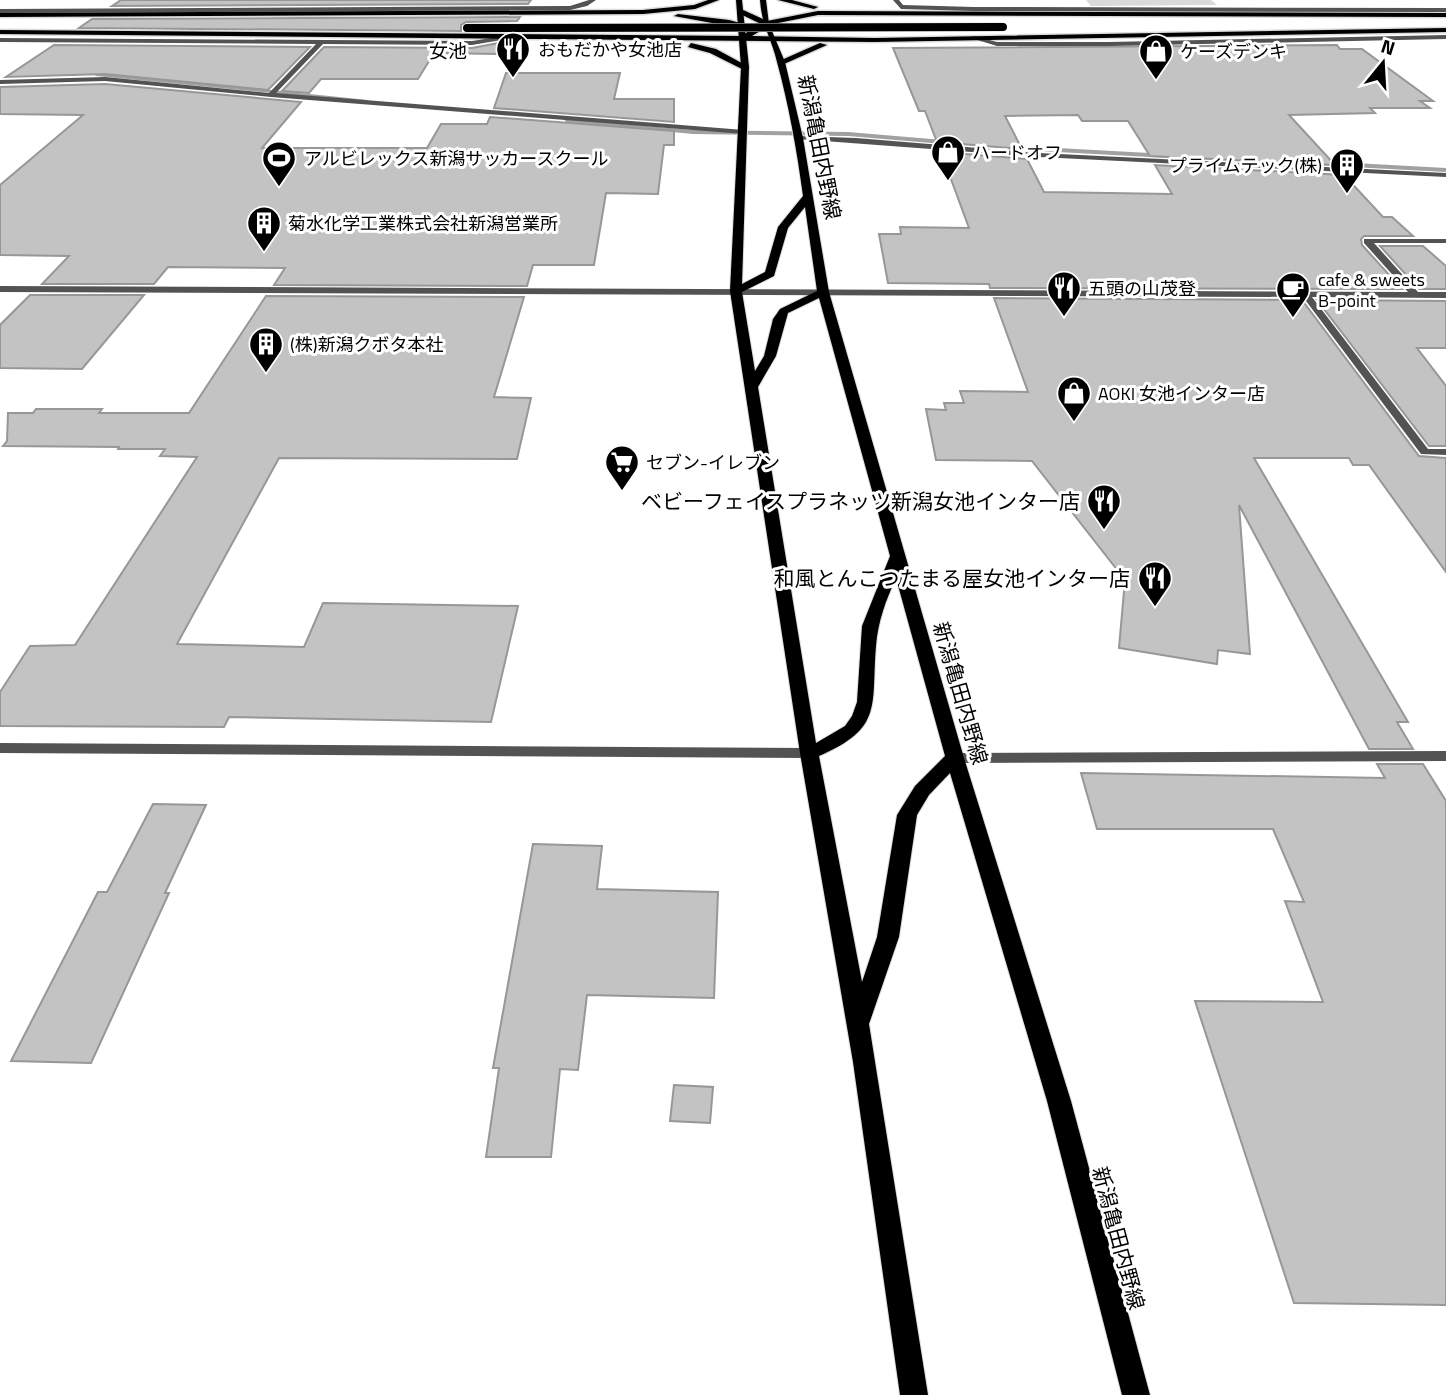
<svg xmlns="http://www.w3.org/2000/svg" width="1446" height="1395" font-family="'Titillium Web','Noto Sans JP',sans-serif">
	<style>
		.green { fill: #dadada }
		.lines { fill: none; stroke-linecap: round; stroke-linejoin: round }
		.stream { fill: #a1a1a1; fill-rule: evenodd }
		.building { fill: #c3c3c3; stroke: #979797; stroke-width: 2 }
		.primary-casing { stroke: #dbdbdb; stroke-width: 2 }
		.trunk-casing { stroke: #dbdbdb; stroke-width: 3 }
		.minor { fill: #535353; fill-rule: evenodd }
		.primary { fill: #000; fill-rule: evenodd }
		.trunk { fill: #000; fill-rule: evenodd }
		.trunk-bridge-casing { stroke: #dbdbdb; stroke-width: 9; stroke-linecap: butt }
		.trunk-bridge { stroke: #000; stroke-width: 8 }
		.labels { text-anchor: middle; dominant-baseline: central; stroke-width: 6; stroke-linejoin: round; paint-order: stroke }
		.far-poi-label { font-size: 18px; fill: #000; stroke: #fff; text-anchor: start }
		.far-neighbourhood-label { font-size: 19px; fill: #000; stroke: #fff }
		.street-label { font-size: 21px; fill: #000; stroke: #fff }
		.poi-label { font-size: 21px; fill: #000; stroke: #fff; text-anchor: end }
	</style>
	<rect width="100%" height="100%" fill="#fff"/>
	<!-- green -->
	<path class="green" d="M1086,0H1211L1217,5L1091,6Z"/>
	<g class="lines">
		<!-- stream -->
		<g class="stream">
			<path d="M84,63H88L98,72L368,100L365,102L96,76L84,65Z"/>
			<path d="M564,119L693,130L848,132L955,141L959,143L955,145L848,136L693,134L566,122Z"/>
			<path d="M1003,145L1168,154L1172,156L1168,158L1000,149Z"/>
			<path d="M1317,161L1446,168V172L1314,165L1313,163Z"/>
		</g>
	</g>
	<!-- building -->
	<g class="building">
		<path d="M121,0H531L528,4L112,6Z"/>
		<path d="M520,17L517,21L466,22L461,25V31L79,28L92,19Z"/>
		<path d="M504,42L497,54L434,53L418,79H321L309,93L282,91L324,47L472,48Z"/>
		<path d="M54,45L310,47L268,90L105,74L6,77Z"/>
		<path d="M1337,45L1340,49H1362L1433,101H1420L1430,108H1370L1375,113L1289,115L1335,165L1150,156L1128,121H1082L1078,115L1005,116L1022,149L937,142L925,111H919L893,48Z"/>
		<path d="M506,73H620L614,99H674V122L494,108Z"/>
		<path d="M105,84L301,102L262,148H427L441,124H487L490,117L674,131V145H664L658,194L606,193L594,265H533L527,286L274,285L285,268L168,267L154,284H42L69,256L0,255V185L83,115L0,114V87Z"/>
		<path d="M941,152L1027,159L1044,192L1172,194L1155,165L1344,175L1383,217H1392L1413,236H1364L1361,239L1362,245L1402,289L990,288L989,284L888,283L879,234H901L900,227L969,228Z"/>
		<path d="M1380,246H1423L1446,266V289H1419Z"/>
		<path d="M30,295H144L82,369L0,368V325Z"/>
		<path d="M266,296L524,297L494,397L531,398L517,459L279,458L177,644L304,647L323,603L518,606L491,722L229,717L224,727L0,726V692L30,646L75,645L197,457L160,456L165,449H118L119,447L3,446L7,441L8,413H33L36,409H102L99,413H189Z"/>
		<path d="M994,298L1302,300L1419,456L1446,458V572L1369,465H1353L1349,458H1254L1408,722H1397L1413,749H1369L1239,505L1250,654L1218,650L1217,664L1119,648L1125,580L1032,461L936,460L926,409L946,410L944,403H964L960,391L1028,392Z"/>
		<path d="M1317,300L1446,301V348H1417L1446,386V446H1429Z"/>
		<path d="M1377,764H1423L1446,801V1305L1294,1303L1195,1001L1323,1002L1285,901L1304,902L1273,829H1097L1081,773L1385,778Z"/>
		<path d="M153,804L206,805L165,893H169L91,1063L11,1061L98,892H107Z"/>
		<path d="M533,844L602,846L597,889L718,892L714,998L587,995L578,1070L560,1069L551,1157H486L499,1068H493Z"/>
		<path d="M674,1085L713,1087L710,1123L670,1121Z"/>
	</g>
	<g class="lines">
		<!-- primary casing -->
		<g class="primary-casing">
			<path id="primary" d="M736,0H742L749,67L742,284L765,272L778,227L803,196C797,151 789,106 777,62C771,37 762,27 760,0H766L769,24L785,62L803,138L829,292L964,758L1071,1101L1150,1395H1122L1047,1101L950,773L929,795L917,815L899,937L869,1024L928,1395H900L853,1062L800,753L730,291L741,67ZM805,207L817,291L780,309L773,319L764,356L755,371L742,292L774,276L788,228ZM819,298L890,556L862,626L857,702L852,716L845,726L816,743L758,387L776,356L788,313ZM896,578L945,756L915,786L897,815L877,937L862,982L819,756C884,728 871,706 876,646C878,621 886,600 896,578Z"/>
		</g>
		<!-- trunk casing -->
		<g class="trunk-casing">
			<g id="trunk">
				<path d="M708,0H719L695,9L643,14L0,17V13L643,10L694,5Z"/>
				<path d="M778,0H792L818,7L814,9Z"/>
				<path d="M741,9L767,21L818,11L1446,13V17L818,15L773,24L778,30L767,27L752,36L875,38L1446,28V32L875,42L0,34V30L742,36L750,30L674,16L678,14L729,20L755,27L761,24L738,13Z"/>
				<path d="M691,43L716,49L749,67L742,69L710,53L688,47Z"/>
				<path d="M820,43L827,45L784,64L777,62Z"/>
			</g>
		</g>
		<!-- minor -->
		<g class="minor">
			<path d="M589,0H596L587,6L570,10L0,13V9L570,6Z"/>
			<path d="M893,0H899L903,5L974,7L1446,8V12L974,11L901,9Z"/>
			<path d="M511,35L513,38L472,45L323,44L276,93L744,130L747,132L744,134L271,97L105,81L0,84V80L105,77L269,93L316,44L0,42V38L472,41Z"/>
			<path d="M1446,35V39L1109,46H997L971,38L974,36L997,42H1109Z"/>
			<path d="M799,136L856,138L1039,153L1446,173V177L1039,157L797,139Z"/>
			<path d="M1364,239H1446V243H1374L1418,292H1446V298L1312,297L1428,449H1446V455L1421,454L1303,297L0,292V286L1408,292L1364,243Z"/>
			<path d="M0,743L809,748L816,753L809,758L0,753Z"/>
			<path d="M1446,751V761L955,763L948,758L955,753Z"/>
		</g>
		<!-- primary -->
		<use href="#primary" class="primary"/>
		<!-- trunk -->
		<use href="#trunk" class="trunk"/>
		<!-- trunk-bridge casing -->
		<g class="trunk-bridge-casing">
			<path id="trunk-bridge" d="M467,28L1003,27"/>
		</g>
		<!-- trunk-bridge -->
		<use href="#trunk-bridge" class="trunk-bridge"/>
	</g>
	<!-- icons -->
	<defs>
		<g id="restaurant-pin" transform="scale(1.75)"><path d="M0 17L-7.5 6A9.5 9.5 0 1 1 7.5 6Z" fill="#000" stroke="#fff"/><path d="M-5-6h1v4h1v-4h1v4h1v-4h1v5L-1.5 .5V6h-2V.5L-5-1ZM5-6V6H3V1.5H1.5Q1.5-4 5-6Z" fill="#fff"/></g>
		<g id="shop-pin" transform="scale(1.75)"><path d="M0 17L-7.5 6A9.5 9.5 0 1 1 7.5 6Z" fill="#000" stroke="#fff"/><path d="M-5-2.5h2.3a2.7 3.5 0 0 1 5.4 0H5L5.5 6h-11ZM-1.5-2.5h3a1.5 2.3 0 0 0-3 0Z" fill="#fff"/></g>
		<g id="stadium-pin" transform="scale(1.75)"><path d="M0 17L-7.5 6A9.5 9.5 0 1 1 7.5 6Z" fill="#000" stroke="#fff"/><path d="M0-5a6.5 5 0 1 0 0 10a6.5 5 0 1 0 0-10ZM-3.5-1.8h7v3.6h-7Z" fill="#fff"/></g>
		<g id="building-pin" transform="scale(1.75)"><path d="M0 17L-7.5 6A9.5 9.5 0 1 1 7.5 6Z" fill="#000" stroke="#fff"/><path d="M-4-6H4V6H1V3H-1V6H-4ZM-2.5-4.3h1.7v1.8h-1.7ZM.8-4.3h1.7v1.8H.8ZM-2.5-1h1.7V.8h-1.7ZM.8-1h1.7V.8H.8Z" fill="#fff"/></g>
		<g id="cafe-pin" transform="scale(1.75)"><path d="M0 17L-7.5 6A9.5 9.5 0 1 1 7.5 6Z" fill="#000" stroke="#fff"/><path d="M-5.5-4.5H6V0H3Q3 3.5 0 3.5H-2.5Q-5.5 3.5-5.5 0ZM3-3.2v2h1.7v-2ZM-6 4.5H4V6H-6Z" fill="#fff"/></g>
		<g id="supermarket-pin" transform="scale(1.75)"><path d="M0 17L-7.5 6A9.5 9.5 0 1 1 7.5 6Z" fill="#000" stroke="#fff"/><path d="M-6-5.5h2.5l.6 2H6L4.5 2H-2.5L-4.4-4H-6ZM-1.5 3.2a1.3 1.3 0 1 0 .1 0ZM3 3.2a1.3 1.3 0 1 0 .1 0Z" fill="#fff"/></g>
	</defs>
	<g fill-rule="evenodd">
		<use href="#restaurant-pin" x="513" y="49"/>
		<use href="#shop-pin" x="1156" y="51"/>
		<use href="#shop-pin" x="948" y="152"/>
		<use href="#stadium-pin" x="279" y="158"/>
		<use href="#building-pin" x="1347" y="165"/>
		<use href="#building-pin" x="264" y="223"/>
		<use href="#restaurant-pin" x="1064" y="288"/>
		<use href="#cafe-pin" x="1293" y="289"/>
		<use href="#building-pin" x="266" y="344"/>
		<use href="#shop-pin" x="1074" y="393"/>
		<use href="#supermarket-pin" x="622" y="462"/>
		<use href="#restaurant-pin" x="1104" y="501"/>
		<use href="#restaurant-pin" x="1155" y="578"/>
	</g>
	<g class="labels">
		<!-- far-poi labels -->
		<g class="far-poi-label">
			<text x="538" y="49">おもだかや女池店</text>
			<text x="1180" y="51">ケーズデンキ</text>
			<text x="972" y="152">ハードオフ</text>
			<text x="304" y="158">アルビレックス新潟サッカースクール</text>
			<text x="1322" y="165" text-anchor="end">プライムテック(株)</text>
			<text x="288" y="223">菊水化学工業株式会社新潟営業所</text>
			<text x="1318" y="279">cafe &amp; sweets<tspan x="1318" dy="21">B-point</tspan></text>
			<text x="1088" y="288">五頭の山茂登</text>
			<text x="290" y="344">(株)新潟クボタ本社</text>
			<text x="1098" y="393">AOKI 女池インター店</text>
			<text x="646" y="462">セブン-イレブン</text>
		</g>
		<!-- far-neighbourhood labels -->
		<g class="far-neighbourhood-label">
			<text x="448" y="50">女池</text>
		</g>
		<!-- street labels -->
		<g class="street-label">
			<text transform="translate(820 147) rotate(79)">新潟亀田内野線</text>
			<text transform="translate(961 693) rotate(74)">新潟亀田内野線</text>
			<text transform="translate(1119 1238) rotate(75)">新潟亀田内野線</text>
		</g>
		<!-- poi labels -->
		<g class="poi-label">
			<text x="1080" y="501">ベビーフェイスプラネッツ新潟女池インター店</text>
			<text x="1130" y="578">和風とんこつたまる屋女池インター店</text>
		</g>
	</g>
	<!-- north arrow -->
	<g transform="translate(1383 63) rotate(18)" stroke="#ffffff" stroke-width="5" paint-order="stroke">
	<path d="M0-5L12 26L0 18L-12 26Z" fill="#000000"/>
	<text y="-10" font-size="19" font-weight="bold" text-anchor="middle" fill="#000000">N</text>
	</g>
</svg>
